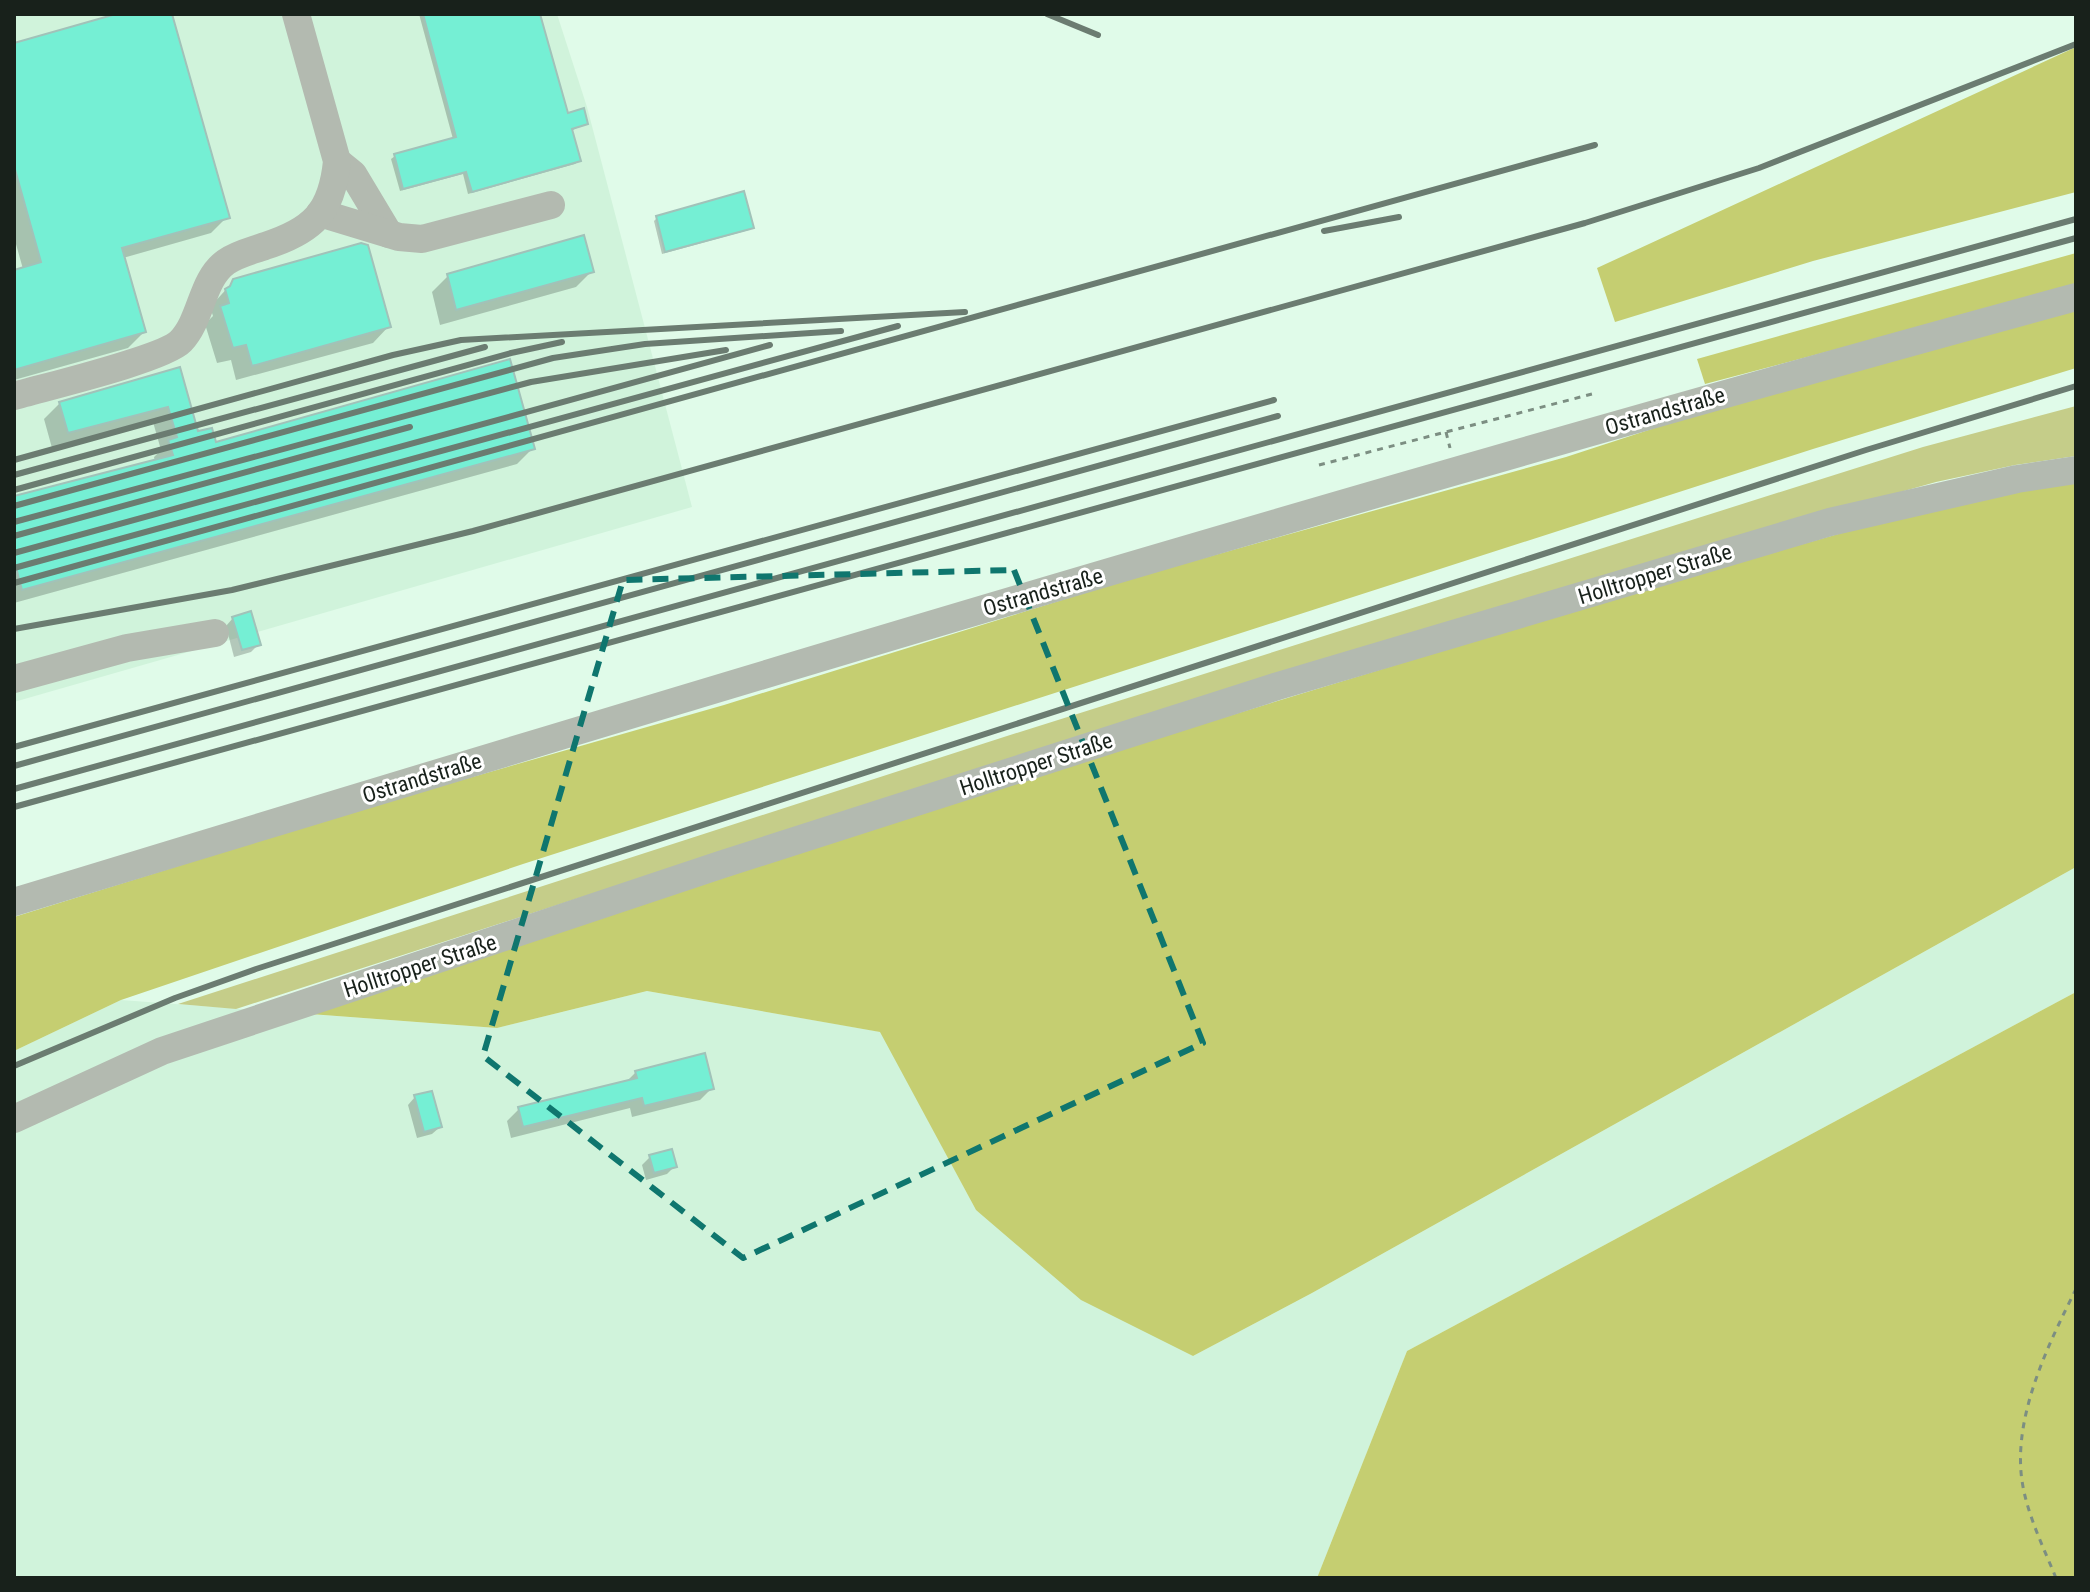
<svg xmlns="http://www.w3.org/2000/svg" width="2090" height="1592" font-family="'Roboto Condensed',sans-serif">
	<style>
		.built { fill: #d0f3db }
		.green { fill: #c5cd89 }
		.forest { fill: #c5ce71 }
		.shadow { fill: #0003 }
		.building { fill: #75efd4; stroke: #a1c2b9; stroke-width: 2 }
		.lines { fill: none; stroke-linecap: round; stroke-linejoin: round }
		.path { stroke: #7c8e82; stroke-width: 3; stroke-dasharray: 6 6; stroke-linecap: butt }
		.minor { stroke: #b3bab0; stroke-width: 28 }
		.rail { stroke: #6b7c71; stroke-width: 6 }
		.marked { fill: none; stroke: #0f766e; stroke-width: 6; stroke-dasharray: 16 10; stroke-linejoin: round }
		.labels { text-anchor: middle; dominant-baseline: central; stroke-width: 6; stroke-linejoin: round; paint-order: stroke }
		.street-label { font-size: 22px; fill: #18211b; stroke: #fff }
	</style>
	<rect width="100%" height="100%" fill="#e0fbe9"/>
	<!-- built -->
	<g class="built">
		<path d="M14,14H557L587,107L692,507L14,702Z"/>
		<path d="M2076,867V992L1407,1351L1317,1578H14V1051L121,1000L497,1028L647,991L881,1032L976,1210L1193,1356L1312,1293Z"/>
	</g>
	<!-- green -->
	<path class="green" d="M2076,406V456L2015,465L1936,482L1666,558L968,772L236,1009L178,1004L1007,736L1923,447Z"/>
	<!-- forest -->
	<g class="forest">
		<path d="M2076,47V192L1813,261L1615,322L1597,268Z"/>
		<path d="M2076,253V286L1705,384L1697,359Z"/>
		<path d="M2076,310V368L1813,449L523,864L121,1000L14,1051V917L374,805L724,705L1136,577L1566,457L1716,408Z"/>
		<path d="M2076,482V867L1312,1293L1193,1356L1081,1300L976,1210L880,1032L647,991L497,1028L310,1014L1045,772L1658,585L1941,505Z"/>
		<path d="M2076,992V1578H1317L1407,1351Z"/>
	</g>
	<!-- shadow -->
	<g class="shadow">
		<path d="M124,14H170L227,217L211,233L123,258L144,332L128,348L14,380V272L23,269L14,237V45Z"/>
		<path d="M419,14H538L567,116L586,123L571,131L579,161L575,164L468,194L463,174L400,191L391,159L395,156L453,139Z"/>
		<path d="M657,218L752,227L749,230L662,254L654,221Z"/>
		<path d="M592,271L576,287L440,325L432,292L448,276Z"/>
		<path d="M232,283L389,326L373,343L236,380L231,360L217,363L205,324L213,316L210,307Z"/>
		<path d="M179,370L197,434L215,445L533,448L517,464L14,603V499L155,462L154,457L161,450L153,422L52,448L44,419L60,403Z"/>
		<path d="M233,618L259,644L251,652L234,657L226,626Z"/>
		<path d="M636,1072L712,1088L700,1100L632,1117L630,1108L511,1138L507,1121L519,1109L626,1082Z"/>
		<path d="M415,1097L440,1127L432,1134L417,1138L408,1105Z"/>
		<path d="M670,1151L675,1166L667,1174L646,1180L642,1165L650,1157Z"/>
	</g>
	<!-- building -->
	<g class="building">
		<path d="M116,14H172L230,218L122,248L146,332L14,370V270L41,262L14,166V43Z"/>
		<path d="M423,14H540L568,113L584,108L588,124L572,129L581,161L472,192L466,172L403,189L394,154L456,137Z"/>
		<path d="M744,191L754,228L665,252L656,216Z"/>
		<path d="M584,235L594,272L456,310L447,274Z"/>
		<path d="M361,243L368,245L391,327L252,366L246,345L233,348L220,306L229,303L225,289L230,286L233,279Z"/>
		<path d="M510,359L535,449L22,590L14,560V496L173,455L168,440L177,437L168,407L68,433L59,402L180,367L198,431L212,428L216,442Z"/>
		<path d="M251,611L261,645L242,650L232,617Z"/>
		<path d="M705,1053L714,1089L644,1106L642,1098L523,1127L518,1107L637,1078L635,1071Z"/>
		<path d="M432,1091L442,1127L424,1132L414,1095Z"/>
		<path d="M672,1149L677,1167L654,1173L649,1155Z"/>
	</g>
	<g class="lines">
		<!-- path -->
		<g class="path">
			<path d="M1446,432L1450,448"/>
			<path d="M1319,465L1596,393"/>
			<path d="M2056,1578C2042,1544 2024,1508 2021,1472C2016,1410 2049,1343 2076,1289"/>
		</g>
		<!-- minor -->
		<g class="minor">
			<path d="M337,161L353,174L389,234"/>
			<path d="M320,213L399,237L422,239L551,205"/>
			<path d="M14,396C45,387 164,359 181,341C202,319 201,280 226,262C237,254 251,251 265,246C312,231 332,213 337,161L296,14"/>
			<path d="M14,679L127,648L215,633"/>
			<path d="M14,902C699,693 1385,485 2076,297"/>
			<path d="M14,1119L162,1051L723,864L1278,686L1830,522L2017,479L2076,470"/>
		</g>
		<!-- rail -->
		<g class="rail">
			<path d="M1047,14L1098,35"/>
			<path d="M1324,231L1399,217"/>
			<path d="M14,460L393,355L461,340L965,312"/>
			<path d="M14,475L485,347"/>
			<path d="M14,490L511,353L562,342"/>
			<path d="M14,506L553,358L645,344L841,331"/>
			<path d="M14,522L531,382L726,350"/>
			<path d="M14,536L410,427"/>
			<path d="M14,553L770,345"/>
			<path d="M14,568L898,326"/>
			<path d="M14,583L1595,145"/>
			<path d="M14,629L232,590L473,531L1585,223L1759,168L2076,44"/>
			<path d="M14,747L1274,400"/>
			<path d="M14,766L1278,416"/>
			<path d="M14,789L2076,219"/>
			<path d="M14,807L2076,238"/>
			<path d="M14,1066L175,998L256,969L1866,450L2076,386"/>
		</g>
	</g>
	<!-- marked area -->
	<path class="marked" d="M1014,570L1203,1043L743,1258L483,1056L623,580Z"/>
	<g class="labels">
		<!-- street labels -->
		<g class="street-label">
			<text transform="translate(1665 411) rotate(-16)">Ostrandstraße</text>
			<text transform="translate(1655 574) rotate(-17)">Holltropper Straße</text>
			<text transform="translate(1043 592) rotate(-16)">Ostrandstraße</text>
			<text transform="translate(1036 764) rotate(-18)">Holltropper Straße</text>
			<text transform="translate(422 778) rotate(-17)">Ostrandstraße</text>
			<text transform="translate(420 966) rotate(-18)">Holltropper Straße</text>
		</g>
	</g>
	<!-- border -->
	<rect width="2090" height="1592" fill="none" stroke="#18211b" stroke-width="32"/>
</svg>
